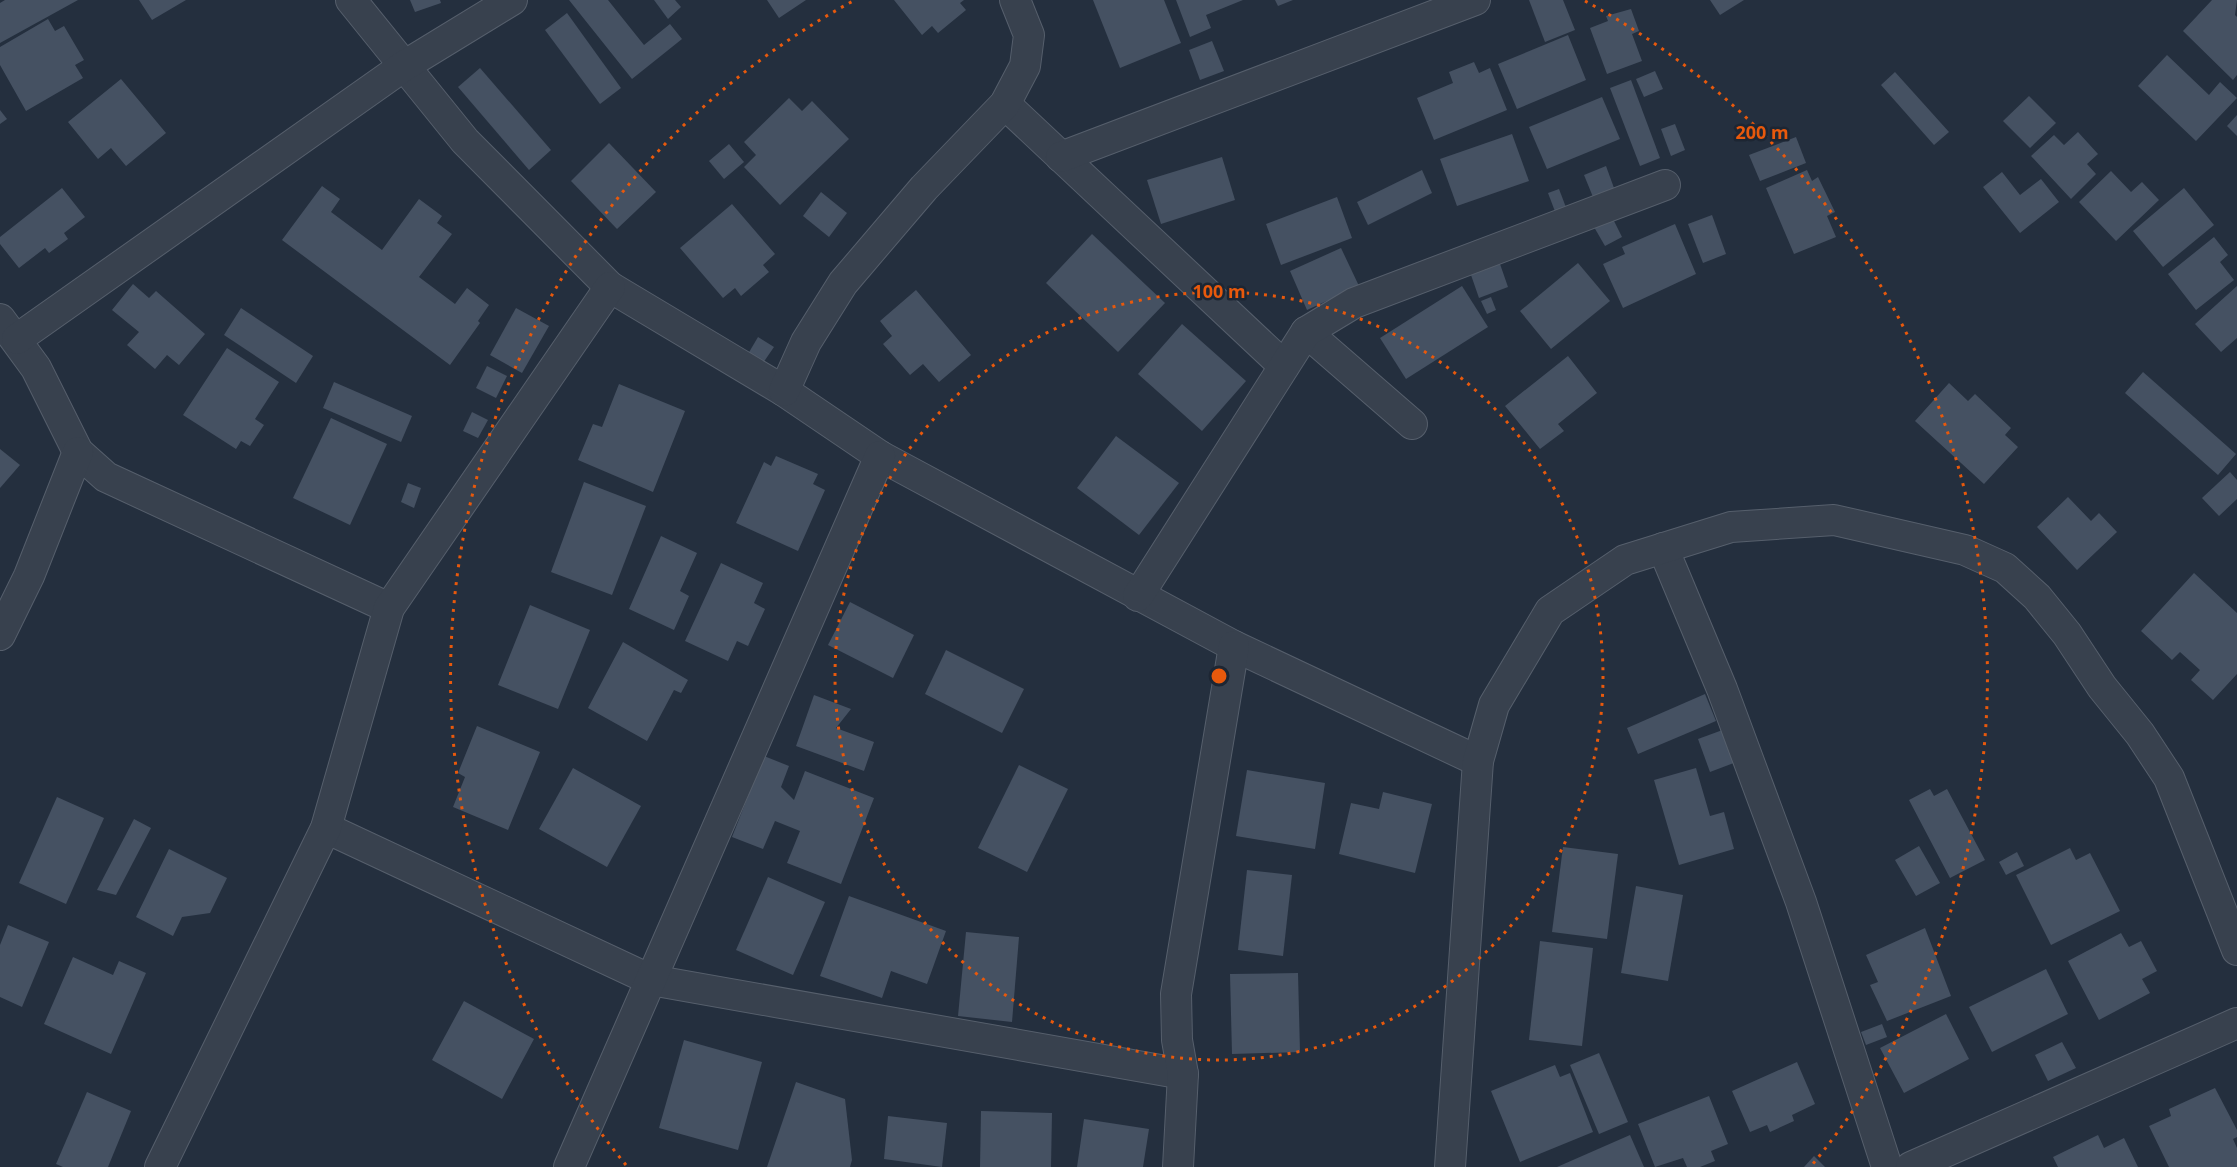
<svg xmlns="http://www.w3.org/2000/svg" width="2237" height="1167" font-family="'Noto Sans',sans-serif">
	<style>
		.building { fill: #455162 }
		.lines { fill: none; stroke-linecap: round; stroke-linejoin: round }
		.minor-casing { stroke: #565f6c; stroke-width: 32 }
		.minor { stroke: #38414e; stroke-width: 30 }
		.ring { fill: none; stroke: #e8590c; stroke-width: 3; stroke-dasharray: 3 6 }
		.centre { fill: #e8590c; stroke: #1d2633; stroke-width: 3 }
		.ring-label { font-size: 18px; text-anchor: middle; font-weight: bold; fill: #e8590c; stroke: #1d2633; stroke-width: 5; stroke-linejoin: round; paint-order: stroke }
	</style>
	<rect width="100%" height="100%" fill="#242f3e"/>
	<!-- building -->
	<g class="building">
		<path d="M5,0H78L0,43V3Z"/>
		<path d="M139,0H186L152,20Z"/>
		<path d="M410,0H440L441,3L415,12Z"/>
		<path d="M569,0H608L644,45L670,24L682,39L632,79Z"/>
		<path d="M654,0H675L681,7L668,19Z"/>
		<path d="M767,0H806L779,18Z"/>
		<path d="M894,0H964L960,3L966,10L938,33L932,26L922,35Z"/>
		<path d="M1093,0H1164L1181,43L1120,68Z"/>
		<path d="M1176,0H1243L1206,15L1211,28L1190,37Z"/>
		<path d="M1275,0H1293L1278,6Z"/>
		<path d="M1529,0H1563L1575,30L1545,42Z"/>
		<path d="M1710,0H1744L1720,15Z"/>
		<path d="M2212,0H2237L2235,15L2237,17V75L2233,80L2183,31Z"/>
		<path d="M1631,9L1639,31L1632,34L1642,61L1607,74L1590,28L1608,21L1606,16Z"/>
		<path d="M567,13L621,88L600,104L545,30Z"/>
		<path d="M48,19L55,31L64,26L84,60L75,65L83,78L26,111L0,65V47Z"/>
		<path d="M1568,35L1586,80L1517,109L1498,64Z"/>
		<path d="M1212,41L1224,71L1200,80L1189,50Z"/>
		<path d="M2167,55L2209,95L2220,82L2237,98L2196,141L2138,86Z"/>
		<path d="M1474,62L1479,73L1490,68L1507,110L1434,140L1417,98L1453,83L1449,72Z"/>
		<path d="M480,68L551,150L529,170L458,87Z"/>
		<path d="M1655,71L1663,89L1644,97L1636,79Z"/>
		<path d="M1895,72L1949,132L1934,145L1881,85Z"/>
		<path d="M121,79L166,133L126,166L111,148L98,159L68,122Z"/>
		<path d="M1631,80L1660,158L1640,166L1610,88Z"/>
		<path d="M2029,96L2056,123L2030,148L2003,121Z"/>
		<path d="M1602,97L1620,139L1547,169L1529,127Z"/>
		<path d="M789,98L802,111L812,101L849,139L780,205L744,167L756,155L744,142Z"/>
		<path d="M0,110L7,119L0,124Z"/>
		<path d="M2237,115V136L2227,126Z"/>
		<path d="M1675,124L1685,150L1671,156L1661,129Z"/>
		<path d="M2078,132L2098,154L2087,164L2096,174L2071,199L2031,156L2054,135L2064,145Z"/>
		<path d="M1512,134L1529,181L1457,206L1440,159Z"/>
		<path d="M1796,137L1806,163L1760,181L1749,155Z"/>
		<path d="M609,143L656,192L617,229L571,181Z"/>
		<path d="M729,144L744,162L724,179L709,161Z"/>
		<path d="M1222,157L1235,200L1161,224L1147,180Z"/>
		<path d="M1606,166L1614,188L1593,197L1584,175Z"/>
		<path d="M1422,170L1432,193L1368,225L1357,202Z"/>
		<path d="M1807,170L1812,181L1818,177L1835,212L1827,216L1836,237L1794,254L1766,188Z"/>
		<path d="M2111,171L2131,192L2142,182L2159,200L2116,241L2079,202Z"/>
		<path d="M2002,172L2020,195L2041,179L2059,202L2020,233L1983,187Z"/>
		<path d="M322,186L340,199L331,212L382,250L419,199L442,216L437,223L452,234L419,277L455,304L467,288L489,305L478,321L480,323L450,365L282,240Z"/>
		<path d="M62,188L85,217L64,233L68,239L49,253L45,248L19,268L0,244V237Z"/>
		<path d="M2184,188L2214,225L2163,267L2133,231Z"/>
		<path d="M1559,189L1567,210L1556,214L1548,193Z"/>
		<path d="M821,192L847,213L829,237L803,216Z"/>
		<path d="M1337,197L1352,238L1281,265L1266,224Z"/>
		<path d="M732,204L775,254L763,265L769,272L741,296L735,288L723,298L680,248Z"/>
		<path d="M1712,215L1726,254L1703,263L1688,224Z"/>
		<path d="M1612,217L1622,237L1605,246L1594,227Z"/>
		<path d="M1675,224L1696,274L1623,308L1603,264L1625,254L1622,247Z"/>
		<path d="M1092,234L1165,303L1118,352L1046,283Z"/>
		<path d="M2214,237L2228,255L2220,262L2234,280L2196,310L2168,274Z"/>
		<path d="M1341,248L1359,286L1307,310L1290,271Z"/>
		<path d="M1578,263L1610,301L1551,349L1520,311Z"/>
		<path d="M1500,264L1508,287L1479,298L1471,275Z"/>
		<path d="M133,284L149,298L156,291L205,334L179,365L167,355L155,369L127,345L139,332L112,310Z"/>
		<path d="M1462,286L1488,327L1406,379L1380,338Z"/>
		<path d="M2237,286V338L2221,352L2195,324Z"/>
		<path d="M916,290L971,355L939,382L923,364L910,375L883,344L892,336L880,321Z"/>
		<path d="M1491,297L1496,310L1487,314L1481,301Z"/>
		<path d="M241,308L313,356L296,383L224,335Z"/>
		<path d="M516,308L549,326L522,373L490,355Z"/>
		<path d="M1182,324L1246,381L1202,431L1138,374Z"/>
		<path d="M758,337L774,347L763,363L748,354Z"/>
		<path d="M227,348L279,382L255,419L264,425L250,446L241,441L236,449L183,415Z"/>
		<path d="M1568,356L1597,393L1558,424L1564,431L1540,449L1505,406Z"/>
		<path d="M487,366L507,376L496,398L476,388Z"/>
		<path d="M2143,372L2236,454L2218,475L2125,393Z"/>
		<path d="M334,382L412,416L401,442L323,408Z"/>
		<path d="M1949,383L1968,401L1975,394L2011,428L2005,435L2018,447L1984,484L1915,421Z"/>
		<path d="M619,384L685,411L653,492L578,460L593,424L602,427Z"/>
		<path d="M472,412L488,420L478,438L463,431Z"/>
		<path d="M331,418L387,444L350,525L293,498Z"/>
		<path d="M1116,436L1179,483L1139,535L1077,488Z"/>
		<path d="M0,449L20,465L0,488Z"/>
		<path d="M776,456L818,474L813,484L825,490L798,551L736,523L764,462L771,466Z"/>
		<path d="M2230,472L2237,480V499L2219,516L2202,498Z"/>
		<path d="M584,482L646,506L612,595L551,572Z"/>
		<path d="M408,483L421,488L414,508L401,502Z"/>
		<path d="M2068,497L2091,521L2099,513L2117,532L2077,570L2037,527Z"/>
		<path d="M661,536L697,553L680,591L689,596L674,630L629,609Z"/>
		<path d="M721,563L763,583L754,603L765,609L748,646L737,641L728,661L685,641Z"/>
		<path d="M2194,573L2237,613V674L2213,700L2191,680L2200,670L2180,652L2172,660L2141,631Z"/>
		<path d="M850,602L914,635L893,678L828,645Z"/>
		<path d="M530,605L590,630L558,709L498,685Z"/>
		<path d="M623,642L688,680L681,693L674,690L647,741L588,708Z"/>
		<path d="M946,650L1024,689L1002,733L925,694Z"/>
		<path d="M1705,694L1716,721L1638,754L1627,728Z"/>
		<path d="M814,695L851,709L836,728L874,742L864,771L796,746Z"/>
		<path d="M477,726L540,752L508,830L453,807L465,777L458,773Z"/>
		<path d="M1728,728L1739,761L1710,772L1698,739Z"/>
		<path d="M764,756L789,766L781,787L794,800L805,771L874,798L841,884L787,863L800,831L775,821L763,849L732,837Z"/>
		<path d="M1019,765L1068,789L1027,872L978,848Z"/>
		<path d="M573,768L641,806L607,867L539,829Z"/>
		<path d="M1696,768L1710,816L1724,812L1734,849L1679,865L1654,780Z"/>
		<path d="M1247,770L1325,783L1315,849L1236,836Z"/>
		<path d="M1930,789L1934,796L1947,789L1985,860L1950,878L1909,800Z"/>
		<path d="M1383,792L1432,804L1415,873L1339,854L1351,803L1379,809Z"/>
		<path d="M57,797L104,818L66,904L19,883Z"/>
		<path d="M134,819L151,828L116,895L97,890Z"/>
		<path d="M1919,846L1940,883L1916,896L1895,860Z"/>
		<path d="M1563,847L1618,854L1607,939L1552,932Z"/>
		<path d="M2070,848L2076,860L2090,853L2120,911L2051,945L2016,875Z"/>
		<path d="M169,849L227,878L210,913L182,917L173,936L136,917Z"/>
		<path d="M2017,852L2024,866L2006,875L1999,862Z"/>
		<path d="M1247,870L1292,875L1283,956L1238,950Z"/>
		<path d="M768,877L825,902L793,975L736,950Z"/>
		<path d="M1636,886L1683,895L1668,981L1621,973Z"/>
		<path d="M849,896L946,931L927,984L891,971L882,998L820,976Z"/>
		<path d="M8,925L49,942L22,1007L0,997V945Z"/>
		<path d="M1925,928L1951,996L1887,1021L1870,985L1878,982L1866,955Z"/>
		<path d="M966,932L1019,937L1012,1022L958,1016Z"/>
		<path d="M2121,933L2129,947L2141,941L2157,971L2142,979L2150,993L2099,1020L2068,961Z"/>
		<path d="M1540,941L1593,948L1582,1046L1529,1040Z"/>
		<path d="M73,957L113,975L119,961L146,973L111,1054L44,1024Z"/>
		<path d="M2046,969L2068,1014L1992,1052L1969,1007Z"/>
		<path d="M1298,973L1300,1052L1232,1054L1230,974Z"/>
		<path d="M464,1001L534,1039L502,1099L432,1060Z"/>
		<path d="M1946,1014L1969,1059L1904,1093L1880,1048Z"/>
		<path d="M1882,1024L1887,1037L1866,1045L1861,1032Z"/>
		<path d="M684,1040L762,1062L738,1150L659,1128Z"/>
		<path d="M2062,1042L2076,1068L2048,1081L2035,1055Z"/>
		<path d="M1599,1053L1628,1122L1599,1134L1570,1065Z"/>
		<path d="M1797,1062L1815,1104L1792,1115L1794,1121L1770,1132L1767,1125L1750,1132L1732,1091Z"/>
		<path d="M1555,1065L1560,1077L1570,1073L1593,1132L1520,1162L1491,1091Z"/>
		<path d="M796,1082L845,1099L852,1160L850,1167H767Z"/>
		<path d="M2215,1088L2237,1130V1137L2233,1139L2237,1148V1167H2169L2149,1126L2171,1116L2169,1109Z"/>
		<path d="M87,1092L131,1111L108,1167H63L56,1164Z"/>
		<path d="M1709,1096L1728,1144L1711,1151L1715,1161L1700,1167H1687L1683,1158L1655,1167L1638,1124Z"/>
		<path d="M981,1111L1052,1113L1051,1167H980Z"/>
		<path d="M888,1116L947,1123L942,1167L884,1159Z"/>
		<path d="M1084,1119L1149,1129L1143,1167H1077Z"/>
		<path d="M1630,1135L1644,1167H1557Z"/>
		<path d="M2098,1135L2104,1148L2124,1138L2138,1167H2058L2053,1157Z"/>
		<path d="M1814,1156L1825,1167H1804Z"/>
	</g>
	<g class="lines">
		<!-- minor casing -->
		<g class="minor-casing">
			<g id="minor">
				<path d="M351,0L465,141L610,287L784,391L880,456L1234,646L1478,761"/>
				<path d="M1005,104L1284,366"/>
				<path d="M1061,157L1475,0"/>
				<path d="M0,319L36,368L78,452L106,477L389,608"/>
				<path d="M1306,332L1412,424"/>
				<path d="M17,339L404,66L512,0"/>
				<path d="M784,391L806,342L843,283L924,188L1005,104L1025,66L1029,35L1015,0"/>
				<path d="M1663,548L1722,689L1801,902L1887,1167"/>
				<path d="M1138,596L1306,332L1354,303L1665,185"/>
				<path d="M0,635L29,576L78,452"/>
				<path d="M326,828L651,980L1183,1074"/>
				<path d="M160,1167L326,828L389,608L610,287"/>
				<path d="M569,1167L880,456"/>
				<path d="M1178,1167L1183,1074L1177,1040L1176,994L1234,646"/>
				<path d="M1450,1167L1478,761L1494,705L1550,611L1625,560L1731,527L1834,520L1965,550L2005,568L2037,597L2067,634L2102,687L2140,734L2169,778L2237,950"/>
				<path d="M1911,1167L2237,1023"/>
			</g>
		</g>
		<!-- minor -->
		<use href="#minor" class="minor"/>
	</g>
	<!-- distance rings -->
	<g class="ring">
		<circle cx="1219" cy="676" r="384"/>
		<path d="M626 1165A768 768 0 0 1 853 1M1585 1A768 768 0 0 1 1812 1165"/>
	</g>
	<circle cx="1219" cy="676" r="9" class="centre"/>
	<g class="ring-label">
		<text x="1762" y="139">200 m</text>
		<text x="1219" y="298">100 m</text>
	</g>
</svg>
